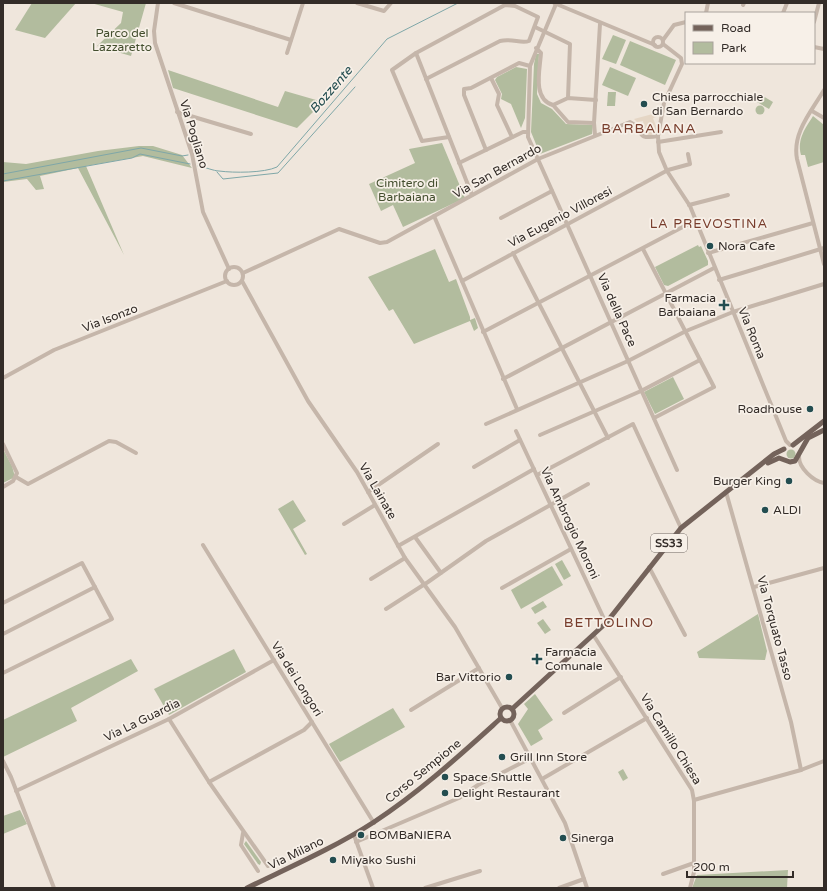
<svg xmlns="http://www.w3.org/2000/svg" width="827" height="891" font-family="'Varela Round',sans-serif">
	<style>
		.green { fill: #b2bc9e }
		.plaza { fill: #e5d6c5 }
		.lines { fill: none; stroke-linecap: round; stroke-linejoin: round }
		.stream { stroke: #7fa7a8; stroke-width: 1 }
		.minor { stroke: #c5b6aa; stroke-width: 4 }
		.major { stroke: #74635b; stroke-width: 5 }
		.poi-dot { fill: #234d50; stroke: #f7f0e8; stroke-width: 1.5 }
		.labels { text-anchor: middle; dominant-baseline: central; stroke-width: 3.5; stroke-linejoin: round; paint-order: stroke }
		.shield { fill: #f7f0e8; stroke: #6e6762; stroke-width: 1 }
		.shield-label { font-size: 11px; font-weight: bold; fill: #332c28 }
		.park-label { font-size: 12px; fill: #444f2f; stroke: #f7f0e8 }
		.poi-label { font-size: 12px; fill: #332c28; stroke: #f7f0e8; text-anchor: start }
		.street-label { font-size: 12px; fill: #332c28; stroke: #f7f0e8 }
		.water-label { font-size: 13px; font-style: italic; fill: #234d50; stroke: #f7f0e8 }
		.neighbourhood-label { font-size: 13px; letter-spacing: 1px; fill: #783d2c; stroke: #f7f0e8 }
		.quarter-label { font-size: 14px; letter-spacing: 1px; fill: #783d2c; stroke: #f7f0e8 }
	</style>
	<rect width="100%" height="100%" fill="#efe6dc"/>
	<!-- green -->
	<g class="green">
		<path d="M32,3H76L45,38L15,30Z"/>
		<path d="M91,3H146L131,56L97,46L121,23L123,12Z"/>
		<path d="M613,35L626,40L616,64L602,59Z"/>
		<path d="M630,41L676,60L665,85L620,65Z"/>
		<path d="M536,54H539L537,94L541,103L552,109L566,124L593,125L592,134L540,154L531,132L534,64Z"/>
		<path d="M516,67L527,69L525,118L521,128L511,104L501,99L502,94L495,80L497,77Z"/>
		<path d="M610,67L636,78L628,96L602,85Z"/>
		<path d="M168,70L278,107L285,91L323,102L297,128L173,88Z"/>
		<path d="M608,92H616L615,106H607Z"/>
		<path d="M761,95L773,102L769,109L757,102Z"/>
		<circle cx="760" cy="110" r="4.5"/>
		<path d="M813,116L824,125V162L808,167L805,155H801C797,139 805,129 813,116Z"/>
		<path d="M442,143L465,198L403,227L393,205L381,211L369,184L415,163L409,149Z"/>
		<path d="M139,146H153L182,155L192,168L143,156L86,166L124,255L78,168L40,176L44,189L36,190L27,179L3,182V162L26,164L98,151Z"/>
		<path d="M698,245L699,247L701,246L708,261V265L668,286L664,285L655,267Z"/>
		<path d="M435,249L449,282L456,279L470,317V320L475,318L478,328L474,331L470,321L414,344L393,309L389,311L368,277Z"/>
		<path d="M673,377L684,399L655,414L644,392Z"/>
		<path d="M3,449L12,466L15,477L3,483Z"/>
		<circle cx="791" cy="454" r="4.5"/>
		<path d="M293,500L306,521L293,529L307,554L305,555L278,509Z"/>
		<path d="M562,560L571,576L564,580L555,564Z"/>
		<path d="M552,566L563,585L521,609L511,590Z"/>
		<path d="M543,601L547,607L535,614L531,608Z"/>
		<path d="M758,614L767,651L765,660L699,658L697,652Z"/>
		<path d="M543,619L551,630L545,634L537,623Z"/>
		<path d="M234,649L246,672L169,715L154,689Z"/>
		<path d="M131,659L138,671L71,708L77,721L3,757V720Z"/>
		<path d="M535,694L553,720L538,730L543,739L531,746L518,724L528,709L524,704Z"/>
		<path d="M393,708L405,727L340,762L329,744Z"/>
		<path d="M623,769L628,778L623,781L618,772Z"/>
		<path d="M20,810L27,824L3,834V816Z"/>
		<path d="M246,841L261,862L260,865L258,864L244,844Z"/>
		<path d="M788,870L787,888H692L697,875Z"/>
	</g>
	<!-- plaza -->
	<path class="plaza" d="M660,112L659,116L653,118L657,129L656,133L648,136L645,132L643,121L637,122L634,119Z"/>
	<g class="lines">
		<!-- stream -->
		<g class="stream">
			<path d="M198,166C205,167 214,171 219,171C234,173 264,173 277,167L387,39L458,3"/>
			<path d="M217,172L223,179L278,173L355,87"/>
			<path d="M3,174L141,148L182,156L188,155"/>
			<path d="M3,181L132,158L140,154L190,164"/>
		</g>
		<!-- minor -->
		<g class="minor">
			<path d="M158,3L154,31L155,43L192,154L203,212L229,269"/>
			<path d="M174,3L291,40"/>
			<path d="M357,3L384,11L391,3"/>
			<path d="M554,3L655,45"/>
			<path d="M556,4L530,66L528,137L677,470"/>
			<path d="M743,5L744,3"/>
			<path d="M706,13L708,3"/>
			<path d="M783,13L787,3"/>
			<path d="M814,22L819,3"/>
			<path d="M535,27L570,44L568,98"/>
			<circle cx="658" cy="42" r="5"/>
			<path d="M663,40L674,25L686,22"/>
			<path d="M663,44L681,58L682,64L664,103L658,136L659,152L667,171L690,206L786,441L790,445"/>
			<path d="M814,47L824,49"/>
			<path d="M536,48L541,53C540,69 532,99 553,105L568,98L596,100"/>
			<path d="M287,53L303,3"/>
			<path d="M416,53L472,195"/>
			<path d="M491,78L499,94L497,105L512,137"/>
			<path d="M426,79L500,41C512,38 521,44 529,41L538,17L515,6L505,5L416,53L392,70L422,141L449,137"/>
			<path d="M824,90C811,112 792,133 797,159L824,264"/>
			<path d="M553,105L568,122L594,123"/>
			<path d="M812,111L824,118"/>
			<path d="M177,112L251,134"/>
			<path d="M595,135L594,123L600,24"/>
			<path d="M658,142L721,132"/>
			<path d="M486,150L464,95V89L471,88L519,63L530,66"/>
			<path d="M459,163L523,132H527"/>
			<path d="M689,205L728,195"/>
			<path d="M434,216L517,409"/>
			<path d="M501,218L552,191"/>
			<path d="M643,249L714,387L654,418"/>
			<path d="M513,253L608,438"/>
			<path d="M708,253L813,223"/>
			<circle cx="234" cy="276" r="9"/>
			<path d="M243,273L339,229L380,243L387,242L538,159L630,122C645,128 633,141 658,136"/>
			<path d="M719,280L824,248"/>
			<path d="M242,281L308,401L357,472L405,558L455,627L502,708"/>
			<path d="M462,281L668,170L690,164L688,154"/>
			<path d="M483,332L696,220"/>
			<path d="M3,378L54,350L227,281"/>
			<path d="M503,379L714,268"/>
			<path d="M486,424L628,361L686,331L733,312L824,284"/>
			<path d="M516,431L606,623"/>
			<path d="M540,435L641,391L700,360"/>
			<path d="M3,444L17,473L13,481L3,487"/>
			<path d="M799,457C799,468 813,481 824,483"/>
			<path d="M474,467L520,440"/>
			<path d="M537,475L633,424L681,528"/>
			<path d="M16,477L28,484L109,441L116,442L136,453"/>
			<path d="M368,492L438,444"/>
			<path d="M726,492L791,722L801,770"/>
			<path d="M344,524L375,505"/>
			<path d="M415,537L441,573"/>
			<path d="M203,545L374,823"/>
			<path d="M398,546L534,469"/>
			<path d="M649,567L685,635"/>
			<path d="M371,579L405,558"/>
			<path d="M754,587L824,568"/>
			<path d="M502,588L571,549"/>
			<path d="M3,603L82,563L112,619L3,673"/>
			<path d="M386,609L428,582L486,541L588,484"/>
			<path d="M3,634L95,587"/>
			<path d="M594,636L692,790L694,801V872L690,888"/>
			<path d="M411,710L479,668"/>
			<path d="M564,713L621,677"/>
			<path d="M169,719L209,782L268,866"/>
			<path d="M510,720L565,823L587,888"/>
			<path d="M3,761L11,777L54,888"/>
			<path d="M542,779L647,718"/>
			<path d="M209,782L304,730L312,722"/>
			<path d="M16,791L169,719L274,660"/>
			<path d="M694,800L801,770L824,761"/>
			<path d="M243,833L241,845L258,871"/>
			<path d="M354,835L373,888"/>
			<path d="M356,842L459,798L478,785L531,758"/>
			<path d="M663,874L694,863"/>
			<path d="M425,888L480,871"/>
			<path d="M559,888L584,879"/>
		</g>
		<!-- major -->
		<g class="major">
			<path d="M793,445L824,421"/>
			<path d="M768,463L779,458L790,462L795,461L808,438L824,430"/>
			<circle cx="507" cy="714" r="7"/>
			<path d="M512,709L606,623L681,528L774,454L784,449"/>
			<path d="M247,888C290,867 334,848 374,822C420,792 460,755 501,718"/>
		</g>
	</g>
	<!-- markers -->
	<g class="poi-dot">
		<circle cx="644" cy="104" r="4"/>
		<circle cx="710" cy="246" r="4"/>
		<path d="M722 299h4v4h4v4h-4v4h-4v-4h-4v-4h4z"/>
		<circle cx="810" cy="409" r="4"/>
		<circle cx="789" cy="481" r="4"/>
		<circle cx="765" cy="510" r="4"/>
		<path d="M535 653h4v4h4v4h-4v4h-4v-4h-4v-4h4z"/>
		<circle cx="509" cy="677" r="4"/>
		<circle cx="502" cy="757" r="4"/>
		<circle cx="445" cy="777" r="4"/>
		<circle cx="445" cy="793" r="4"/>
		<circle cx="361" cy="835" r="4"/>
		<circle cx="563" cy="838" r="4"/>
		<circle cx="333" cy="860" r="4"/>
	</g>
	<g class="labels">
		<!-- shield labels -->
		<rect class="shield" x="651" y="534" width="36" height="18" rx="3"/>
		<g class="shield-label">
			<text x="669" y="543">SS33</text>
		</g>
		<!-- park labels -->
		<g class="park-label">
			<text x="122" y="33">Parco del<tspan x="122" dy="14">Lazzaretto</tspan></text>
			<text x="407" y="183">Cimitero di<tspan x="407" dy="14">Barbaiana</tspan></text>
		</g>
		<!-- poi labels -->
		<g class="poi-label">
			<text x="652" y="97">Chiesa parrocchiale<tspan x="652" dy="14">di San Bernardo</tspan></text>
			<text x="718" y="246">Nora Cafe</text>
			<text x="716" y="298" text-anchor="end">Farmacia<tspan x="716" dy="14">Barbaiana</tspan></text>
			<text x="802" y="409" text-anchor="end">Roadhouse</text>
			<text x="781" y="481" text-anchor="end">Burger King</text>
			<text x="773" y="510">ALDI</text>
			<text x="545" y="652">Farmacia<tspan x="545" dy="14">Comunale</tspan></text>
			<text x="501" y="677" text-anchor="end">Bar Vittorio</text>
			<text x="510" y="757">Grill Inn Store</text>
			<text x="453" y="777">Space Shuttle</text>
			<text x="453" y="793">Delight Restaurant</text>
			<text x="369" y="835">BOMBaNIERA</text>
			<text x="571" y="838">Sinerga</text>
			<text x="341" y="860">Miyako Sushi</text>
		</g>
		<!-- street labels -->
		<g class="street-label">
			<text transform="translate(194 134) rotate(73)">Via Pogliano</text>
			<text transform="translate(497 171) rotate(-29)">Via San Bernardo</text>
			<text transform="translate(560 217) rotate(-28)">Via Eugenio Villoresi</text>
			<text transform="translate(617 310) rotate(66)">Via della Pace</text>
			<text transform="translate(110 318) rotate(-21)">Via Isonzo</text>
			<text transform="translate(752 333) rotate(68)">Via Roma</text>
			<text transform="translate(378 491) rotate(60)">Via Lainate</text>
			<text transform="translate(570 523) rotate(65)">Via Ambrogio Moroni</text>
			<text transform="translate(775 628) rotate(75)">Via Torquato Tasso</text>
			<text transform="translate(297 679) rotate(58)">Via dei Longori</text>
			<text transform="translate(142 720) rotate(-26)">Via La Guardia</text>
			<text transform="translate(671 739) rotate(58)">Via Camillo Chiesa</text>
			<text transform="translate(423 771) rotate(-39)">Corso Sempione</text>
			<text transform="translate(296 853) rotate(-26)">Via Milano</text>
		</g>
		<!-- water labels -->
		<g class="water-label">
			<text transform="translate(331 90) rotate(-49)">Bozzente</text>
		</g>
		<!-- neighbourhood labels -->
		<g class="neighbourhood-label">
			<text x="709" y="224">LA PREVOSTINA</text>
		</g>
		<!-- quarter labels -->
		<g class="quarter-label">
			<text x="649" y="128">BARBAIANA</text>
			<text x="609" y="622">BETTOLINO</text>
		</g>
	</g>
	<!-- border -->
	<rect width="827" height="891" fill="none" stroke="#332c28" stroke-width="8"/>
	<!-- legend -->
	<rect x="685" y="12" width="130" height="52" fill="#f7f0e8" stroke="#a9a29b"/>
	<rect x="693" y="25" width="20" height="6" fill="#74635b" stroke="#a9a29b"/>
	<text x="721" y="32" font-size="12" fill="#332c28">Road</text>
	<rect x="693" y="42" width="20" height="12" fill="#b2bc9e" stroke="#a9a29b"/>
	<text x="721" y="52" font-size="12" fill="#332c28">Park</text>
	<!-- scale -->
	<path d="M687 871v6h106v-6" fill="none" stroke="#332c28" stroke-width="2"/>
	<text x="693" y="871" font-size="12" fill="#332c28" stroke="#f7f0e8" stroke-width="3" paint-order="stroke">200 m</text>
</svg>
